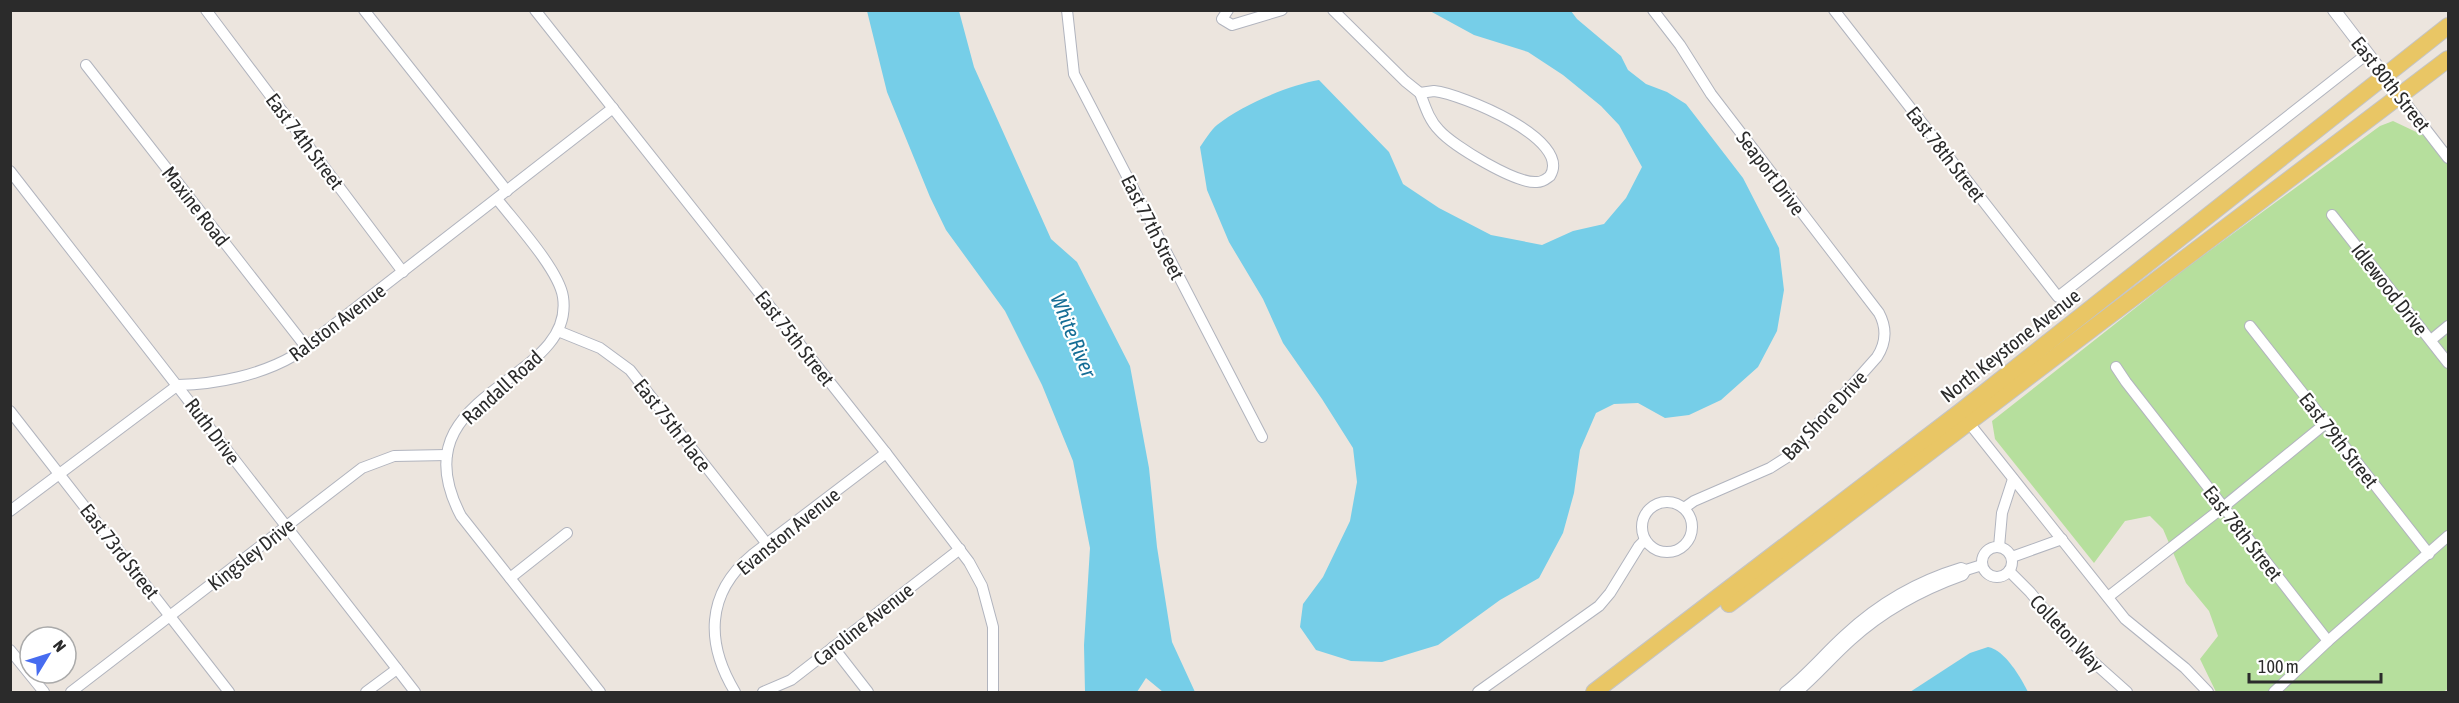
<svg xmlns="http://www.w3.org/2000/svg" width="2459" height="703" font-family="'Asap Condensed',sans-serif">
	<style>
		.green { fill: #b6df9d }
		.water { fill: #76cee8 }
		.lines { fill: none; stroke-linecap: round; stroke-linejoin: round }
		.minor-casing { stroke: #b1b4be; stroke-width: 12 }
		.tertiary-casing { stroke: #b1b4be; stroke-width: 14 }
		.primary-casing { stroke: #c4c4c4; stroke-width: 18 }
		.minor { stroke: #fff; stroke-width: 10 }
		.tertiary { stroke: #fff; stroke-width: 12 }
		.primary { stroke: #e9c665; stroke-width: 16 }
		.labels { text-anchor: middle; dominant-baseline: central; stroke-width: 4.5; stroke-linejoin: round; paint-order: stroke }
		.street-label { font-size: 20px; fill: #2b2b2b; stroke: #fff }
		.water-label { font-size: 21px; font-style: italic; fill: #156d95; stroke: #fff }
	</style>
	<rect width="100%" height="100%" fill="#ece5de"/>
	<!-- green -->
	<path class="green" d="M2393,121L2448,147V689L2443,692H2216L2200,659L2218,636L2209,611L2186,583L2163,529L2150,516L2125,521L2094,563L1995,439L1992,421L2186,268L2380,126Z"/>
	<!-- water -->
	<g class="water">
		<path d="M867,11H959L974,67L1051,239L1077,262L1130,366L1149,468L1157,547L1172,642L1195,692H1163L1146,678L1137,692H1085L1084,645L1090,548L1073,461L1042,385L1005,311L946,230L930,197L887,92Z"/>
		<path d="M1430,11H1571L1577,19L1621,56L1628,70L1646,84L1667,92L1686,104L1743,178L1779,248L1784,290L1777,331L1758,367L1721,400L1689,415L1665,418L1638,403L1614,404L1596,413L1580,450L1574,493L1563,533L1539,578L1500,600L1438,645L1382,662L1351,661L1316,650L1300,627L1303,604L1323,577L1350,521L1357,482L1353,448L1322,399L1283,343L1263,299L1229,242L1207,190L1200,147C1205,140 1211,130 1217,125C1242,105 1289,85 1319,80L1389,152L1403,184L1439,208L1491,235L1542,245L1573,231L1604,224L1626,198L1642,167L1619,125L1601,106L1563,75L1528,52L1474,35Z"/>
		<path d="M1988,647C2005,650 2021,678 2028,692H1910L1970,653Z"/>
	</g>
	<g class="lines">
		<!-- minor casing -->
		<g class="minor-casing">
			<g id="minor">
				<path d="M206,10L403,272"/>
				<path d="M364,10L507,191"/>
				<path d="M535,10L886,453L969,562L982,586L993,627V692"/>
				<path d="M1067,10L1074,74L1262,437"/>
				<path d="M1228,10L1222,19L1232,25L1282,10"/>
				<path d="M1333,10L1405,81L1420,93"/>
				<path d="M1653,10L1680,45L1711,94L1879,313C1887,328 1886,343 1877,357L1789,456L1770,468L1694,501L1684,508"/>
				<path d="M1834,10L2058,297L2367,54"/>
				<path d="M86,65L306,347"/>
				<path d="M1434,91C1461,94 1573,139 1550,176C1546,179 1543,182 1537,182C1516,184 1453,146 1439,130C1429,120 1425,106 1420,93Z"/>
				<path d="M2400,96L2448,158"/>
				<path d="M10,171L415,692"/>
				<path d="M497,199C515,222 559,270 563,297C576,385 394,389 461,516L600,692"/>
				<path d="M2332,215L2448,363"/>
				<path d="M2250,326L2429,554"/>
				<path d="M558,331L600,348L630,370L767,544"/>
				<path d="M2431,340L2448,326"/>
				<path d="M2116,367L2126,382L2328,641"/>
				<path d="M10,411L229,692"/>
				<path d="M1969,423L2125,619L2185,668L2208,692"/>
				<circle cx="1667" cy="527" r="25"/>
				<path d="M10,511L178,385C218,384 261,375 295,355L613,108"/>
				<circle cx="1997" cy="562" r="15"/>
				<path d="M1999,547L2002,513L2013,479"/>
				<path d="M2012,557L2062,539"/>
				<path d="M2009,571L2030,592L2072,643L2127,692"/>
				<path d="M510,578L567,533"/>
				<path d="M2108,597L2222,508L2326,423"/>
				<path d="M833,647L868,692"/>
				<path d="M10,650L44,692"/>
				<path d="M71,692L362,468L394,456L447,455"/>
				<path d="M366,692L397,669"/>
				<path d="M735,692C706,644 705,594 752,555L886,453"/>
				<path d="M763,692L791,680L960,549"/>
				<path d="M1478,692L1599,606L1610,593L1639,546L1645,540"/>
				<path d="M1785,692C1807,675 1824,654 1845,635C1878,604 1918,581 1961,568L1966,570L1982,565"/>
				<path d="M1797,692C1816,676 1832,657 1851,640C1884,610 1921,590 1963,575L1966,570"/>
				<path d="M2274,692L2328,641L2448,536"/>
			</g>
		</g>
		<!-- tertiary casing -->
		<g class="tertiary-casing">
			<path id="tertiary" d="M2334,10L2400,96"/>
		</g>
		<!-- primary casing -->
		<g class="primary-casing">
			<g id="primary">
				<path d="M1729,604L2448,59"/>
				<path d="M1594,692L1960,412L2448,26"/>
			</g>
		</g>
		<!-- minor -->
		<use href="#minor" class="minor"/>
		<!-- tertiary -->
		<use href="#tertiary" class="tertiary"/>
		<!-- primary -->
		<use href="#primary" class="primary"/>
	</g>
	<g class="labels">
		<!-- street labels -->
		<g class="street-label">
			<text transform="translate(2391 84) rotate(52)">East 80th Street</text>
			<text transform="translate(305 141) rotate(53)">East 74th Street</text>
			<text transform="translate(1946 154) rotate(52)">East 78th Street</text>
			<text transform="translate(1771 173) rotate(53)">Seaport Drive</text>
			<text transform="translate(196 206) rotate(52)">Maxine Road</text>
			<text transform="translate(1153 227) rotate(63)">East 77th Street</text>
			<text transform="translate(2390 289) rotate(52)">Idlewood Drive</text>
			<text transform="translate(337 322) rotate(-37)">Ralston Avenue</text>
			<text transform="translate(795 338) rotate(52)">East 75th Street</text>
			<text transform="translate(2010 345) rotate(-38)">North Keystone Avenue</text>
			<text transform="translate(502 387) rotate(-42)">Randall Road</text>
			<text transform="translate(1824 415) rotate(-47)">Bay Shore Drive</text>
			<text transform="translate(673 425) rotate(52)">East 75th Place</text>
			<text transform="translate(213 431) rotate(53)">Ruth Drive</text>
			<text transform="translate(2339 440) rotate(52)">East 79th Street</text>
			<text transform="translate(788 531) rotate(-39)">Evanston Avenue</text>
			<text transform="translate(2243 533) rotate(52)">East 78th Street</text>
			<text transform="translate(120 551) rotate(52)">East 73rd Street</text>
			<text transform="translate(251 554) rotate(-38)">Kingsley Drive</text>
			<text transform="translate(863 624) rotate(-38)">Caroline Avenue</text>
			<text transform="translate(2067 633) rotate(47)">Colleton Way</text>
		</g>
		<!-- water labels -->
		<g class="water-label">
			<text transform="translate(1074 335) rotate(68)">White River</text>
		</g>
	</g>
	<!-- border -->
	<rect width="2459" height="703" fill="none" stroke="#2b2b2b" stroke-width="24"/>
	<!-- north arrow -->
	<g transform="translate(48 655) rotate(52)"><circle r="28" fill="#ffffff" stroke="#aaaaaa" stroke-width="1.5"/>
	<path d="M0-4.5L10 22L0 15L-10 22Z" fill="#476cf0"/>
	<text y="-9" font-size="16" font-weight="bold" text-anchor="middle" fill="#2b2b2b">N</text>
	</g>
	<!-- scale -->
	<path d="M2249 673v9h132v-9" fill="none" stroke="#2b2b2b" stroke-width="3"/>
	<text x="2258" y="673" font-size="18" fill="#2b2b2b" stroke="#ffffff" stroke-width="4.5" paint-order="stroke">100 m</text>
</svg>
